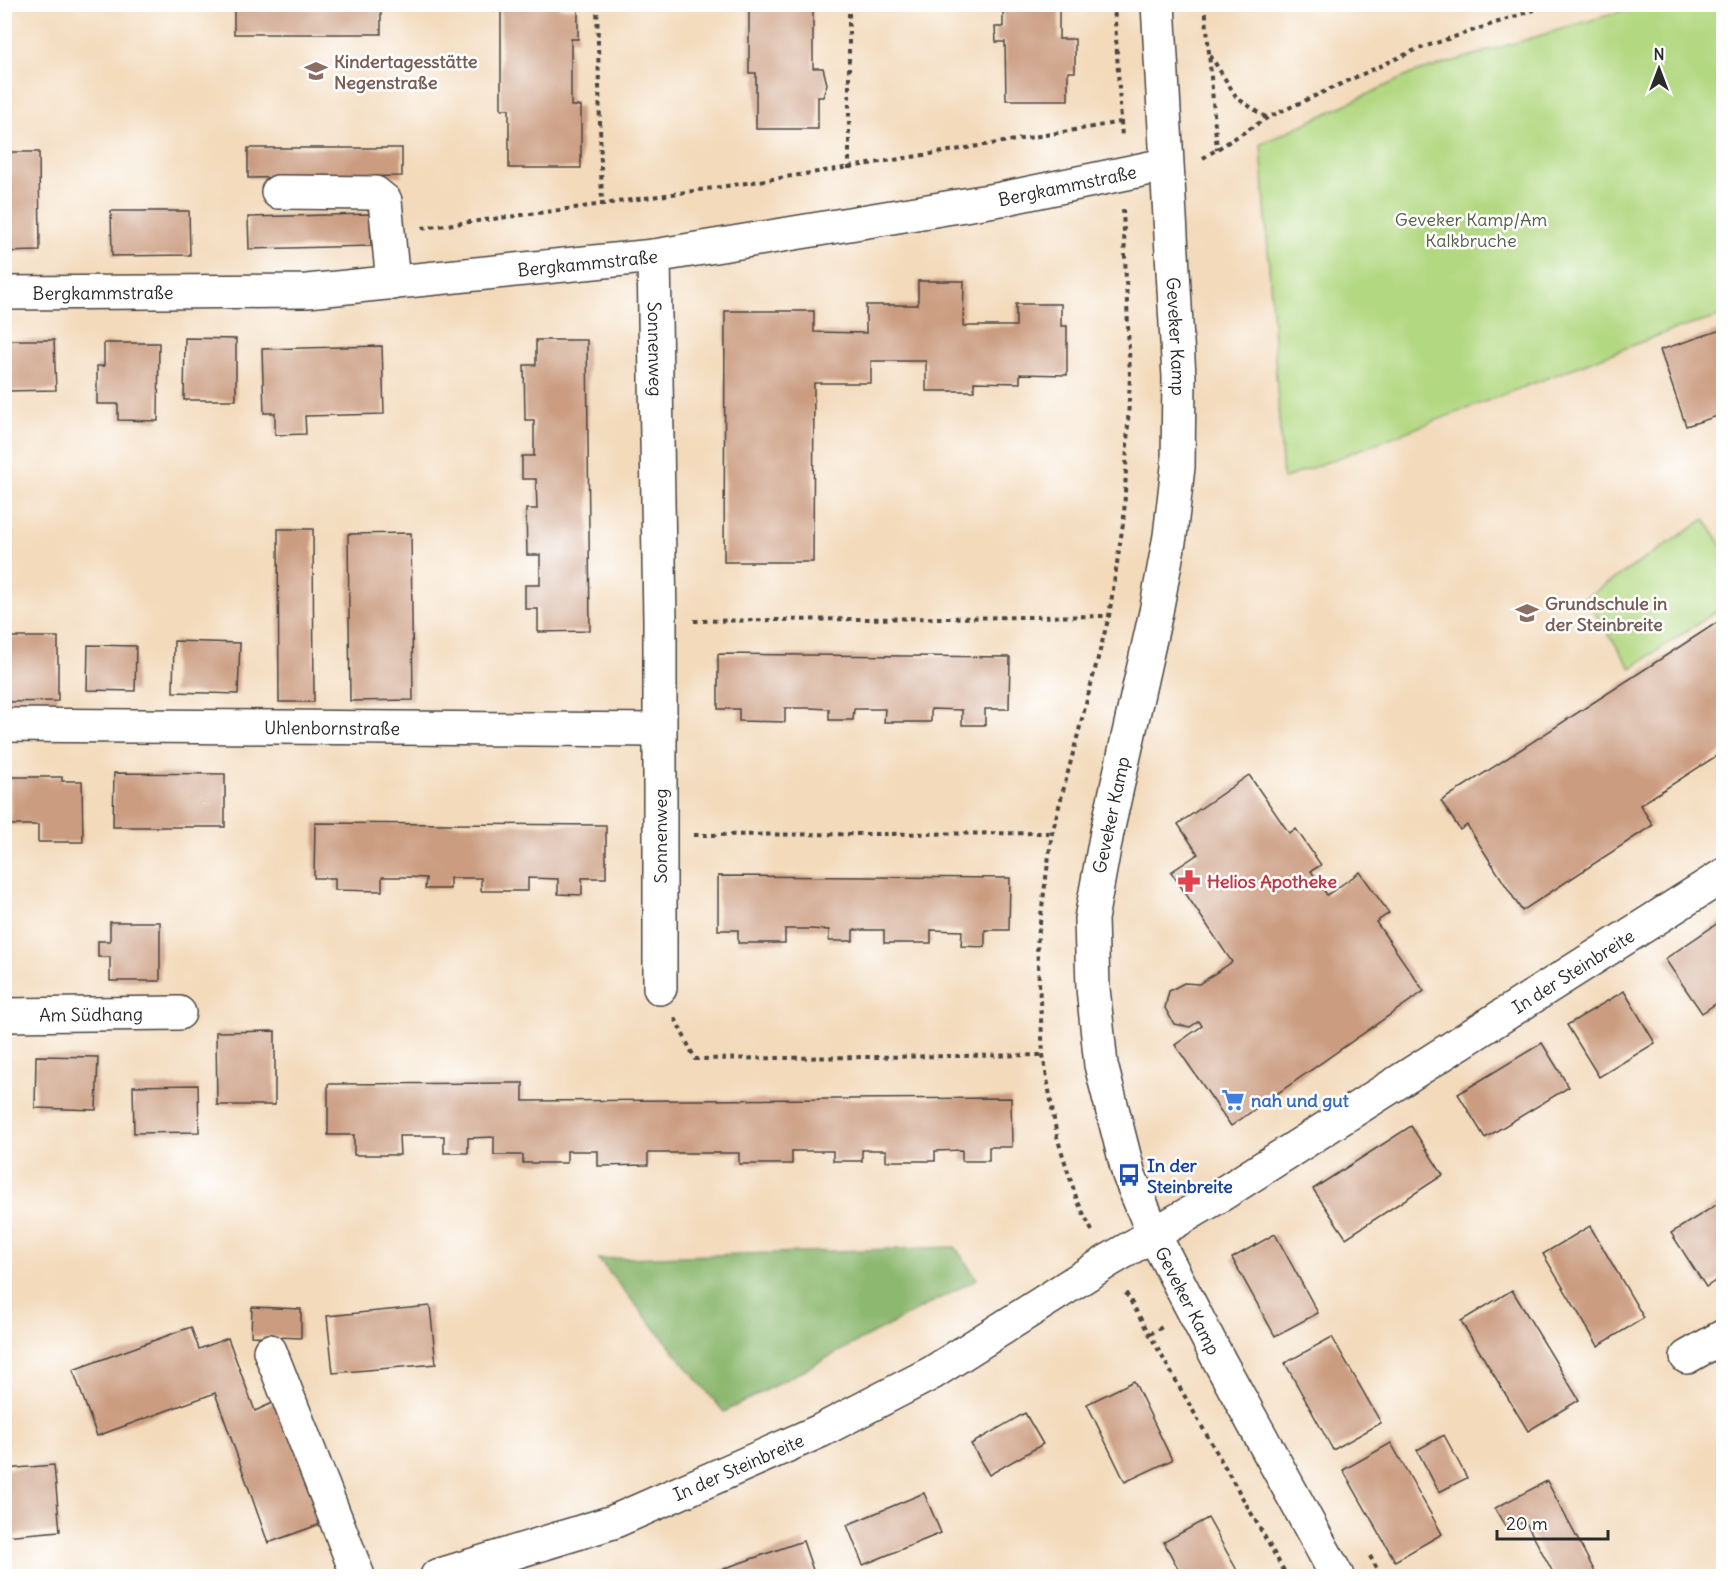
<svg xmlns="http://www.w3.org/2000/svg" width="1728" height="1581" font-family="Delius,sans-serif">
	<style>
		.green { fill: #b2d881; stroke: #6e8256; stroke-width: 1.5 }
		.forest { fill: #8db86f; stroke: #5c724d; stroke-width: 1.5 }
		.building { fill: #cb9c80 }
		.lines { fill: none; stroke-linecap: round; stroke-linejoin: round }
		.minor-casing { stroke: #494541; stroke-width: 36 }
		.path { stroke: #494541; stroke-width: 4; stroke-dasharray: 4.5 4.5; stroke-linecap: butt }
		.minor { stroke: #fff; stroke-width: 33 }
		.labels { text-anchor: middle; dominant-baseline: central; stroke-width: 5; stroke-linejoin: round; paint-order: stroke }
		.education-label { font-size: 18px; font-weight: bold; fill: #785e54; stroke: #fff; text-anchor: start }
		.street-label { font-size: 18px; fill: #2b2b2b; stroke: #fff }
		.park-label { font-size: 18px; fill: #545f45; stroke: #fff }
		.health-label { font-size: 18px; font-weight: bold; fill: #be3a42; stroke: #fff; text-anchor: start }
		.shop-label { font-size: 18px; font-weight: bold; fill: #366cbe; stroke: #fff; text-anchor: start }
		.transit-label { font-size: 18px; font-weight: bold; fill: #164399; stroke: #fff; text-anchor: start }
	</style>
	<rect width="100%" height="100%" fill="#fff"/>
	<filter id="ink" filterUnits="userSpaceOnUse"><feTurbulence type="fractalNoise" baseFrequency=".0167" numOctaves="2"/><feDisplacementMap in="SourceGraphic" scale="12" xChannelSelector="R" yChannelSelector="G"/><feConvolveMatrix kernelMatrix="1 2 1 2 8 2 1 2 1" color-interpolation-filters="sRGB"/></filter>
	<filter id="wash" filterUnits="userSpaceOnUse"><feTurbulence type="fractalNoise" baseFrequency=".008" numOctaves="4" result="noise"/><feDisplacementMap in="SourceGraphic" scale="24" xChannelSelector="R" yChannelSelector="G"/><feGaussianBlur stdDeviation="1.35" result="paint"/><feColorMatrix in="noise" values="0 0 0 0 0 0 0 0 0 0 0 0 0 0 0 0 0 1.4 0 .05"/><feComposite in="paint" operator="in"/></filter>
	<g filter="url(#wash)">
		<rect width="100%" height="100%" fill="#f3dabb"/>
		<!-- green -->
		<g class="green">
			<path d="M1642,5H1723V316L1670,331L1283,479L1261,144L1411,74Z"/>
			<path d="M1705,519L1723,547V607L1631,668L1585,598Z"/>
		</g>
		<!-- forest -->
		<path class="forest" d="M955,1247L977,1279L724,1412L598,1259Z"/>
		<g id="blocks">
			<!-- building -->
			<g class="building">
				<path d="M494,4H559V8H578V39H571V106H581V168H509V109H501V11H494Z"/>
				<path d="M749,4H813V68H823L827,84L823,97H818V129H756V73H749Z"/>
				<path d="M1003,4H1059V39H1075V72H1068V100H1006L1005,42H996L995,27H1003Z"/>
				<rect x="234" y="5" width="147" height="29"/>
				<path d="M248,148H402V176L248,178Z"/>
				<path d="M4,152H39L40,251L4,252Z"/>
				<path d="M111,211H189L190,255L112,256Z"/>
				<path d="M370,214L371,246L249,249L248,217Z"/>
				<path d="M918,281H964L963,326H1016V304H1061V326H1067V375L1020,374V383L974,382V391H926V361H871V383H814L813,562H724L725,311H814V332L866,333V305H918Z"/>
				<path d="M1724,329V414L1686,426L1660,350Z"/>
				<path d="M185,338L236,339V400H184Z"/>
				<path d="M5,340H54L56,390L6,391Z"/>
				<path d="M536,340H587L590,631L538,632V609H525V585H540V555H527L526,509H537L536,479H522V456H534V420H525L524,365H536Z"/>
				<path d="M104,343H159L158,421L118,420V404H97V366H104Z"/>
				<path d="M382,346L384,414L305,416L306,434L275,435V413H264L262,349Z"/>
				<path d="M278,529H313L314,702H279Z"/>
				<path d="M411,533L413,700L350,701L348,534Z"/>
				<path d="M1724,618V751L1640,805L1653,825L1522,911L1467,825L1460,830L1441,801Z"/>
				<path d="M4,637H58V701L4,702Z"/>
				<path d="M174,641L240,643L238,694L173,692Z"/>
				<path d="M88,645L136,646L135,691L87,690Z"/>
				<path d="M718,654L1010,657L1009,709H985V725H962V710L931,709V722H884L885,709H854L853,720H829V709L810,708H785V722L739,721V709H718Z"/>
				<path d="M114,773L225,774V827H113Z"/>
				<path d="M1249,775L1289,833L1296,829L1321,865L1311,871L1327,895L1360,872L1389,913L1376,922L1424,991L1231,1126L1175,1045L1202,1026L1199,1021L1190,1027L1174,1024L1165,1008L1169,991L1184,983L1199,984L1232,962L1171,872L1198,854L1178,824Z"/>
				<path d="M10,777H62V781H82L83,842H38V825H11Z"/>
				<path d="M315,823L606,825V878H582V895L558,894V879L528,878V891H481V878H450V889H425L426,878L407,877H382V891L335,890V878H314Z"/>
				<path d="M718,876L1010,878L1009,930H985V947L961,946L962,931L931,930V943H884V930H853V941H829V930L808,929H785V943H738V930H718Z"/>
				<path d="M1724,919V998L1702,1013L1665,959Z"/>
				<path d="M110,922H160V981H110V957H98V941H110Z"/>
				<path d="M1624,991L1655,1043L1599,1077L1567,1025Z"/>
				<path d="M275,1031V1105H217L216,1032Z"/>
				<path d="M1542,1043L1569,1087L1485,1138L1458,1094Z"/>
				<path d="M4,1050H7L6,1093H4Z"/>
				<path d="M36,1056L98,1057L96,1110L35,1108Z"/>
				<path d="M523,1083V1101L1011,1098L1012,1147H989V1161H962V1150L935,1151V1161H886V1150H862V1161H833V1151H792V1164H739V1153H648V1165L598,1166V1151H567V1163H523V1155H494V1137L468,1138V1153H444V1136H399L400,1155H354V1135H328V1084Z"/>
				<path d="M198,1085L199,1132L134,1133L133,1086Z"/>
				<path d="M1411,1126L1443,1175L1346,1238L1313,1189Z"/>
				<path d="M1724,1200V1275L1706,1287L1671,1233Z"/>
				<path d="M1590,1226L1644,1318L1598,1346L1543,1254Z"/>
				<path d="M1275,1234L1318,1313L1275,1336L1232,1258Z"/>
				<path d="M1512,1290L1579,1400L1528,1431L1461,1321Z"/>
				<path d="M430,1306L436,1364L333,1373L327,1316Z"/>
				<path d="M252,1307L301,1309V1338L251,1336Z"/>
				<path d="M191,1327L199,1349L228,1338L255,1411L283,1398L329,1521L268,1543L215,1393L97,1436L73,1370Z"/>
				<path d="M1332,1337L1381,1423L1333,1450L1285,1363Z"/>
				<path d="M1134,1381L1172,1460L1125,1482L1087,1404Z"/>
				<path d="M1025,1413L1043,1444L989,1475L971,1444Z"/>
				<path d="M1444,1435L1467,1478L1439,1492L1417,1450Z"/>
				<path d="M1391,1443L1442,1534L1395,1561L1343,1470Z"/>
				<path d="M54,1465L60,1531L4,1536V1469Z"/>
				<path d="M1547,1481L1597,1576H1555L1525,1521L1507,1530L1495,1508Z"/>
				<path d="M924,1493L941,1533L863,1565L847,1525Z"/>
				<path d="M1208,1518L1234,1565L1240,1576H1182L1164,1542Z"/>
				<path d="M803,1541L815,1576H702Z"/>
			</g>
		</g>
	</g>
	<g filter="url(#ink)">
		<use href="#blocks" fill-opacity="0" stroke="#494541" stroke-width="1.5"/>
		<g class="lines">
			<!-- minor casing -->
			<g class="minor-casing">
				<g id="minor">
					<path id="s1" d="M1158,4L1179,377L1178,467L1170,536L1156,612L1107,832L1091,919L1093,988L1101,1065L1129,1175L1154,1235L1220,1362L1337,1576"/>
					<path d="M278,192L375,193L385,201L393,283"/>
					<path id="s2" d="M654,256L660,621V988"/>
					<path id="s3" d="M4,293L307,291L654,256L1001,199L1165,165"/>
					<path id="s4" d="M4,725L659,730"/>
					<path id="s5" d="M4,1015L179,1013"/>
					<path d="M270,1351L358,1576"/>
					<path d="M1687,1357L1724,1336"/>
					<path id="s6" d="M437,1576L613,1522L820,1431L932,1373L1108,1261L1219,1196L1724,875"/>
				</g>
			</g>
			<!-- path -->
			<g class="path">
				<path d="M597,4L602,206"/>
				<path d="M849,4V169"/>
				<path d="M1114,4L1122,138"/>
				<path d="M1205,4L1217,150"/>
				<path d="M1210,55L1237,98L1267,118"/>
				<path d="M1203,158L1267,118L1415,50L1552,4"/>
				<path d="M422,228C656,199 888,162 1121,122"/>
				<path d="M694,621L1109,616"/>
				<path d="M694,835L1052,833"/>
				<path d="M675,1018L695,1059L1043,1055"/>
				<path d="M1092,1231L1077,1200L1057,1137L1043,1055L1037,945L1052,833L1109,616L1124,517L1130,375L1123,209"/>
				<path d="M1126,1293L1287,1576"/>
				<path d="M1150,1334L1162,1327"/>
				<path d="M1370,1556L1381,1576"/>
			</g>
			<!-- minor -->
			<use href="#minor" class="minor"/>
		</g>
	</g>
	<!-- icons -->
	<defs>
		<g id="school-bare" transform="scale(1.8)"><path d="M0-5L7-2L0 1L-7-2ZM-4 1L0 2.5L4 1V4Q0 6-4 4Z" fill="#8d6e63" stroke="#fff" stroke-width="2.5" paint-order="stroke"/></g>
		<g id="pharmacy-bare" transform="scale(1.8)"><path d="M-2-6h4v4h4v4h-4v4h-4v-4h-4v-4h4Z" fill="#e0444e" stroke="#fff" stroke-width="2.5" paint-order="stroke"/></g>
		<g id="supermarket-bare" transform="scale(1.8)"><path d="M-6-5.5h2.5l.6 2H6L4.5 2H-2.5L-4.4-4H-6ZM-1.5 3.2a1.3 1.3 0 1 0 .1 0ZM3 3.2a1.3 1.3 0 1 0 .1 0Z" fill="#3f7fe0" stroke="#fff" stroke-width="2.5" paint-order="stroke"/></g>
		<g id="bus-bare" transform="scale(1.8)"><path d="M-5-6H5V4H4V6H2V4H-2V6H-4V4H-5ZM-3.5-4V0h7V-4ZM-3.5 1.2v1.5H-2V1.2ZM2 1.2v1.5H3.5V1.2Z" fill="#1a4fb4" stroke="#fff" stroke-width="2.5" paint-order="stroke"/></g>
	</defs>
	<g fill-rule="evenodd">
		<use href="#school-bare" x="316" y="71"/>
		<use href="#school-bare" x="1527" y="613"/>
		<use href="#pharmacy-bare" x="1189" y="881"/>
		<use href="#supermarket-bare" x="1233" y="1100"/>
		<use href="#bus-bare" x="1129" y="1175"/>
	</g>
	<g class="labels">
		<!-- education labels -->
		<g class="education-label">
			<text x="334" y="61">Kindertagesstätte<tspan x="334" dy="21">Negenstraße</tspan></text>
			<text x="1545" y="603">Grundschule in<tspan x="1545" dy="21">der Steinbreite</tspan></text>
		</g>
		<!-- street labels -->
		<g class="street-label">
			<text stroke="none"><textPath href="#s3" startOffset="1071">Bergkammstraße</textPath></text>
			<text stroke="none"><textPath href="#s3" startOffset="585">Bergkammstraße</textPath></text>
			<text stroke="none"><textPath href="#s3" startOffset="99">Bergkammstraße</textPath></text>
			<text stroke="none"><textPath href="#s1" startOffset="333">Geveker Kamp</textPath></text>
			<text stroke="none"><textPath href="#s2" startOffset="93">Sonnenweg</textPath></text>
			<text stroke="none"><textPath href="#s4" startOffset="328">Uhlenbornstraße</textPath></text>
			<text transform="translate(1111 815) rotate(-78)">Geveker Kamp</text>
			<text transform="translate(660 836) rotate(-90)">Sonnenweg</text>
			<text stroke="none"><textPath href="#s6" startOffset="1293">In der Steinbreite</textPath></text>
			<text stroke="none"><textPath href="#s5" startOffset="87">Am Südhang</textPath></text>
			<text stroke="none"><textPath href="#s1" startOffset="1323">Geveker Kamp</textPath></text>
			<text stroke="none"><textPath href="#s6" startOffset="321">In der Steinbreite</textPath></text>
		</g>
		<!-- park labels -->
		<g class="park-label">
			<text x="1471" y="219">Geveker Kamp/Am<tspan x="1471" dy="21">Kalkbruche</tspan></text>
		</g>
		<!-- health labels -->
		<g class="health-label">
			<text x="1207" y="881">Helios Apotheke</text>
		</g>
		<!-- shop labels -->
		<g class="shop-label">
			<text x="1251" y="1100">nah und gut</text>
		</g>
		<!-- transit labels -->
		<g class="transit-label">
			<text x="1147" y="1165">In der<tspan x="1147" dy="21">Steinbreite</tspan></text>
		</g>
	</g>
	<!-- margin -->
	<rect width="1728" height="1581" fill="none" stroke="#fff" stroke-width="24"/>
	<!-- north arrow -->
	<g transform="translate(1659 69)" stroke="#ffffff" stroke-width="4.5" paint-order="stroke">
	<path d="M0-4.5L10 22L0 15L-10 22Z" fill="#2b2b2b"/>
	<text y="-9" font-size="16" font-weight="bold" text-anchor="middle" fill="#2b2b2b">N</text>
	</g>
	<!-- scale -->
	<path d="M1497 1530v9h111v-9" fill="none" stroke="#2b2b2b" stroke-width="3"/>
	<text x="1506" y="1530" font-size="18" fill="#2b2b2b" stroke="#ffffff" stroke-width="4.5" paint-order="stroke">20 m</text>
</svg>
